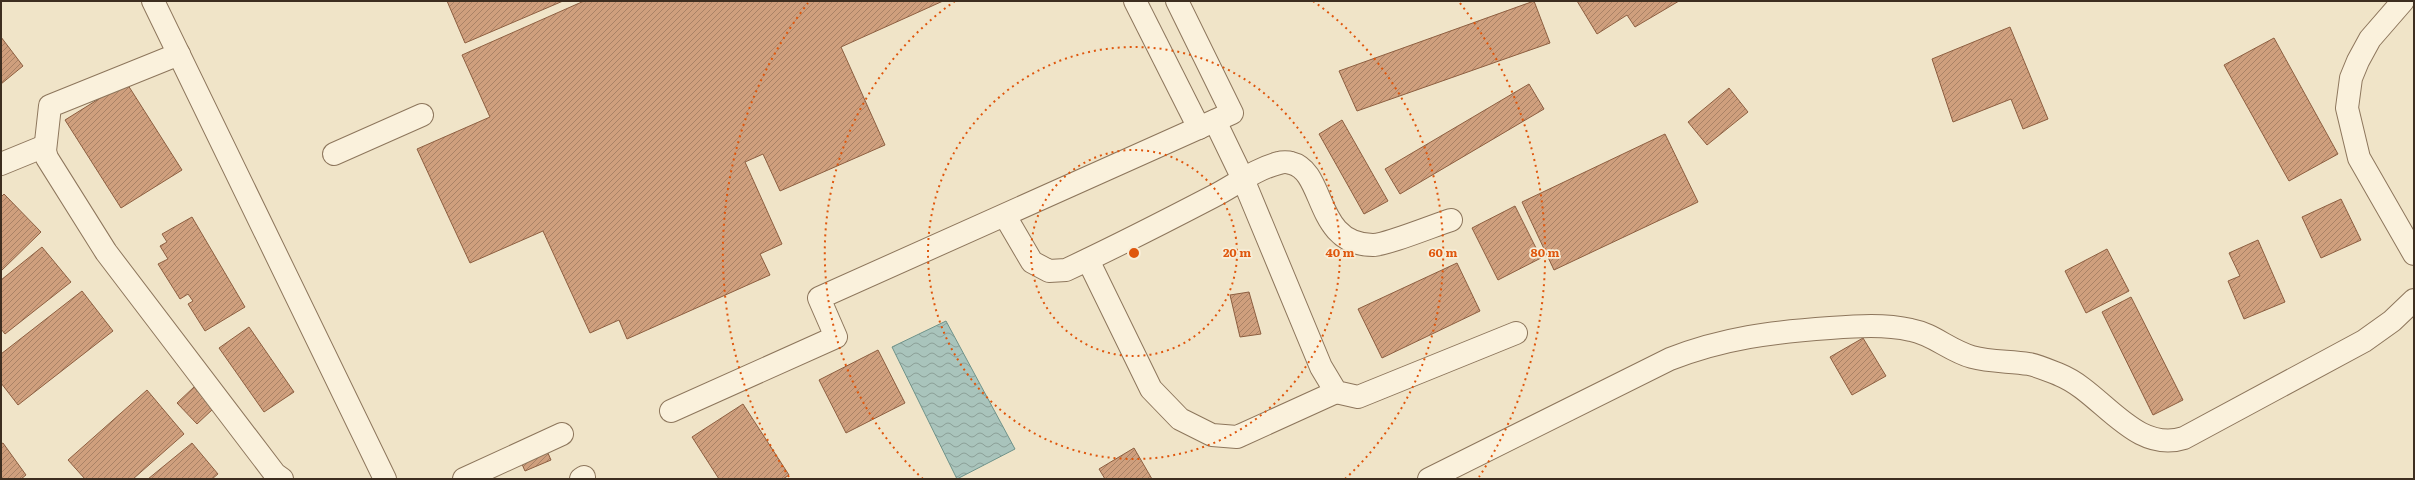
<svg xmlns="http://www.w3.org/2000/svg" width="2415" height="480" font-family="Literata,serif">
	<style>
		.water { fill: url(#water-waves); stroke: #6f938a }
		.building { fill: url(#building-hatch); stroke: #8d5f41 }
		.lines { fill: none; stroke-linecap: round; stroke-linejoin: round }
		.minor-casing { stroke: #8d765c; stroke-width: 24 }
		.minor { stroke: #faf1dc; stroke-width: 22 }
		.ring { fill: none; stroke: #df570d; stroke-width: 2; stroke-dasharray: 2 4 }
		.centre { fill: #df570d; stroke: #f7eed8; stroke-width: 2 }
		.ring-label { font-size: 12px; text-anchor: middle; font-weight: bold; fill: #df570d; stroke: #f7eed8; stroke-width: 3.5; stroke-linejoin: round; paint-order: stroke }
	</style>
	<defs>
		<pattern id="water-waves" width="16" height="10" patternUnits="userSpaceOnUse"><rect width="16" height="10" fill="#a9c4bc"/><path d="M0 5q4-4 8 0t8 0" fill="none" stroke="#8ba098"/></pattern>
		<pattern id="building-hatch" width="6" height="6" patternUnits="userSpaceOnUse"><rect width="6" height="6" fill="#cf9f7d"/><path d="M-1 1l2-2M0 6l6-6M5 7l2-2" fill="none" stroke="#a98266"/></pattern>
	</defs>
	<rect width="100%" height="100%" fill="#f0e4c8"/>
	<!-- water -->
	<path class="water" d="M946,321L1015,449L957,479L892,347Z"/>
	<!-- building -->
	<g class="building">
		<path d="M447,1H563L465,43Z"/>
		<path d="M584,1H943L841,47L885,145L780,191L763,154L745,162L782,244L760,254L770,275L627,339L619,320L590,333L543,231L470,263L417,149L490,117L462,55Z"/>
		<path d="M1534,1L1550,43L1357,111L1339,71Z"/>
		<path d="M1577,1H1679L1635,27L1627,15L1597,34Z"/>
		<path d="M2010,27L2048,119L2023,129L2011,99L1953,122L1932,59Z"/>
		<path d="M1,37L23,66L1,84Z"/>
		<path d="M2274,38L2338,154L2289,181L2224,65Z"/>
		<path d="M126,82L182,170L121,208L65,120Z"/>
		<path d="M1529,84L1544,109L1400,194L1385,169Z"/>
		<path d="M1729,88L1748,112L1707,145L1688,122Z"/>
		<path d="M1342,120L1388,201L1364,214L1319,134Z"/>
		<path d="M1665,134L1698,202L1554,270L1522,202Z"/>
		<path d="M4,194L41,232L1,271V197Z"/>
		<path d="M2341,199L2361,240L2321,258L2302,217Z"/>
		<path d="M1515,206L1541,258L1498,280L1472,228Z"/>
		<path d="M192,217L245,307L205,331L188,304L193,301L188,294L180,299L158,264L168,259L160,246L167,242L162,234Z"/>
		<path d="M2258,240L2285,302L2244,319L2228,281L2240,276L2229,253Z"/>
		<path d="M42,247L71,282L5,334L1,329V280Z"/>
		<path d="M2107,249L2129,291L2086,313L2065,271Z"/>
		<path d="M1457,263L1480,311L1382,358L1358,309Z"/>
		<path d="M82,291L113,331L18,405L1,383V354Z"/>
		<path d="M1249,292L1261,334L1240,337L1230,295Z"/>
		<path d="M2131,297L2183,400L2153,415L2102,312Z"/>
		<path d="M249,327L294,392L264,412L219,348Z"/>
		<path d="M1863,338L1886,376L1852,395L1830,357Z"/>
		<path d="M878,350L905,403L846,433L819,380Z"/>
		<path d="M194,387L213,409L197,424L177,403Z"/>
		<path d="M147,390L184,434L133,479H85L68,460Z"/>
		<path d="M743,404L789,475L783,479H719L692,437Z"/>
		<path d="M540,435L551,460L525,471L514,446Z"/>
		<path d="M3,443L26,475L21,479H1V444Z"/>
		<path d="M192,443L218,474L212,479H148Z"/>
		<path d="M1134,448L1152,479H1105L1099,469Z"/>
	</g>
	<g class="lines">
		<!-- minor casing -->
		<g class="minor-casing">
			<g id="minor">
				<path d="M153,1L385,479"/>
				<path d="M1135,1L1199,128"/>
				<path d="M2403,1L2370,39L2358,61L2351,78L2347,108L2359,158L2414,254"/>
				<path d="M179,54L50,106L45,151L47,158L106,252L275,474L282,479"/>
				<path d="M1215,121L1243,179L1321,367L1336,392L1358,397L1516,333"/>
				<path d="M334,154L422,115"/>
				<path d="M1,164L45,146"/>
				<path d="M1005,216L1032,262L1049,271L1066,270C1115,247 1164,222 1212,197C1234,186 1255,169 1279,163C1282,162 1288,162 1291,163C1326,171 1314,245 1373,245C1386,245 1435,225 1451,220"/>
				<path d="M1088,260L1151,389L1180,419L1212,435L1237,437L1336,392"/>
				<path d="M671,411L836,337L819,298L1232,113L1177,1"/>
				<path d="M464,479L562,434"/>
				<path d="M581,479L584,477"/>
				<path d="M1429,479L1670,359C1724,338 1772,332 1830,328C1857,326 1885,324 1911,330C1933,334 1950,351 1972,357C1990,362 2010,361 2029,364C2039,366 2050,371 2060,375C2102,392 2134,454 2184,438L2364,341L2392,321L2414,300"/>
			</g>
		</g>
		<!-- minor -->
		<use href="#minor" class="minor"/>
	</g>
	<!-- distance rings -->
	<g class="ring">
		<circle cx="1134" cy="253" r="103"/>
		<circle cx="1134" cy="253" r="206"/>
		<path d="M923 479A309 309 0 0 1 955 1M1313 1A309 309 0 0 1 1345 479"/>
		<path d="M789 477A411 411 0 0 1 808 3M1460 3A411 411 0 0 1 1479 477"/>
	</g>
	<circle cx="1134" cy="253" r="6" class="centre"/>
	<g class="ring-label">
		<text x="1237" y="257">20 m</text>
		<text x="1340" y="257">40 m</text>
		<text x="1443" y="257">60 m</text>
		<text x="1545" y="257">80 m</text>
	</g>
	<!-- border -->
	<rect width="2415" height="480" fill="none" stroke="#3d2e20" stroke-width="4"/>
</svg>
